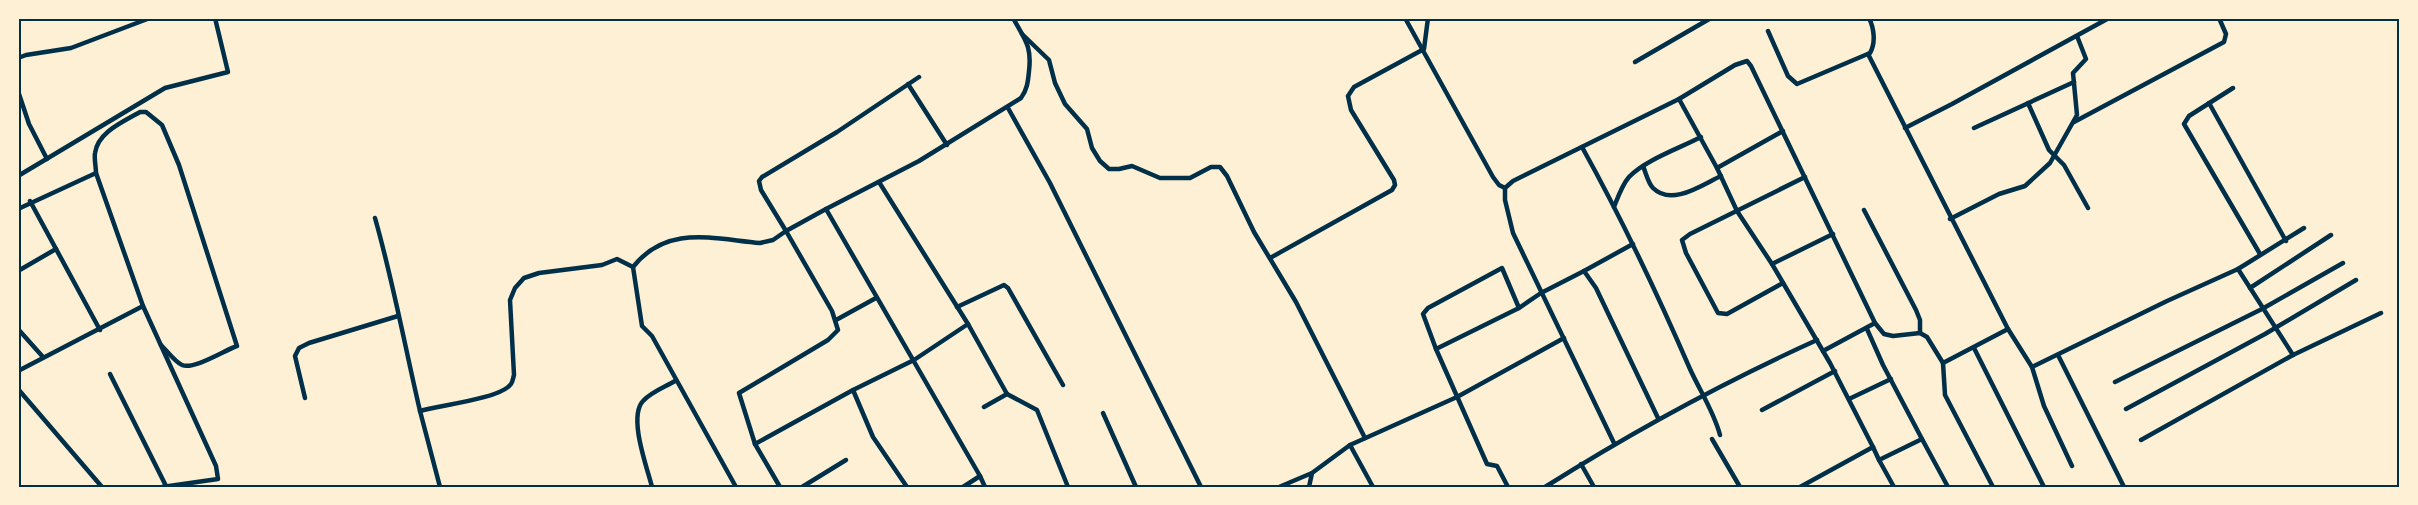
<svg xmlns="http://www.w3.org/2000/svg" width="2418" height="505" font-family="'IBM Plex Serif',serif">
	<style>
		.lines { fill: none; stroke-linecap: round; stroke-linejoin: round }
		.minor { stroke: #003049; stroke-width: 4.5 }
		.neatline { fill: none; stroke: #003049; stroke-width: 2 }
	</style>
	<rect width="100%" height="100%" fill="#fdf0d5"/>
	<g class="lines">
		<!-- minor -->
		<g class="minor">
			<path d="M1405,18L1493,177L1499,185L1505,188"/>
			<path d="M1768,31L1788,76L1797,84L1870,53C1876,43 1874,28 1869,18"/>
			<path d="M1022,34L1049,60L1055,83L1065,104L1087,129L1092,148L1100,161L1109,169H1119L1132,166L1160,178H1190L1211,167H1220L1227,176L1254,232L1296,302L1365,438"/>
			<path d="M1868,54L2008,329"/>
			<path d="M18,58L26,55L71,48L150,18"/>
			<path d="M1635,62L1711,18"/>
			<path d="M908,84L947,145"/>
			<path d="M2233,88L2189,116L2184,124L2260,254"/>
			<path d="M18,91L29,124L47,159"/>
			<path d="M1679,99L1735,65L1747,61L1751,66L1875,323L1884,334L1893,336L1920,333L1927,337L1943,363L2008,329L2032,367L2167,301L2238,269L2304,228"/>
			<path d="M2028,103L2049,150L2064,165L2088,208"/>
			<path d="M2209,103L2286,241"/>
			<path d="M1008,108L1050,183L1201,487"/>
			<path d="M2074,122L2224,42L2226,34L2219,18"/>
			<path d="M1905,128L1952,104L2109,18"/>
			<path d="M1974,128L2074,82"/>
			<path d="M1582,147C1622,219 1657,293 1690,369C1700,391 1714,412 1720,435"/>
			<path d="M1643,166C1646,173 1648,183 1653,188C1672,207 1703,184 1721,176"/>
			<path d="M1717,168L1783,131"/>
			<path d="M96,173C96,167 94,159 95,153C98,132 123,122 140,112H146L162,125L179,165L237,346C225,350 194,370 182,365C175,362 167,351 161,345"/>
			<path d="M18,176L165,88L228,72L215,18"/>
			<path d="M879,182L968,324"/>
			<path d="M30,201L100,330"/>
			<path d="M1614,207C1618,197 1622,185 1629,177C1645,160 1680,148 1701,137"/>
			<path d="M18,209L96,173L143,306L216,466L218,479L162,487"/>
			<path d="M826,209L919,161L1021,98C1027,90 1028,82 1029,71C1032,46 1025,40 1013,18"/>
			<path d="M1864,210L1916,310L1920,320V333"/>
			<path d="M375,218C393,281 405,347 420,411"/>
			<path d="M1950,219L1999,194L2025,186L2050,163L2077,115L2073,73L2086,59L2077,36"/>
			<path d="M1270,258L1392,190L1395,185L1394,180L1351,110L1348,96L1354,87L1424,49L1428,18"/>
			<path d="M1772,264L1833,234"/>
			<path d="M633,267C667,224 713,239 760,243L773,240L786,231L761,190L759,181L762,177L837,132L919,77"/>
			<path d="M2238,269L2293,355"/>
			<path d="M18,271L56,249"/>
			<path d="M1584,271L1633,244"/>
			<path d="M1783,283L1727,314L1718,313L1686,253L1682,240L1690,234L1805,177"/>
			<path d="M2250,288L2331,235"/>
			<path d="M957,307L1004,285L1008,288L1063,385"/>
			<path d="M836,320L876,298"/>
			<path d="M18,329L43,357"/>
			<path d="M1867,329L1883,365L1922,439"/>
			<path d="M1974,348L2044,487"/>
			<path d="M1436,349L1423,314L1428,308L1502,268L1519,308"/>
			<path d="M1823,351L1875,323"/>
			<path d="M2058,355L2124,487"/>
			<path d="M1943,363L1945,395L1993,487"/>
			<path d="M2032,367L2044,406L2072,466"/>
			<path d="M18,371L143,306"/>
			<path d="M110,374L166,486"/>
			<path d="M2115,382L2262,309L2343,263"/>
			<path d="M18,389L102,487"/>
			<path d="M853,390L873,437L907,487"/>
			<path d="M1007,394L1037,410L1068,487"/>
			<path d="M305,398L295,356L299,348L309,343L398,316"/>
			<path d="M1849,399L1891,379"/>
			<path d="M2126,409L2265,334L2356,280"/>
			<path d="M1762,410L1835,371"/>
			<path d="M1103,413L1136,487"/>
			<path d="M1712,439L1740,487"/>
			<path d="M2141,440L2293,355L2381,313"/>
			<path d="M1614,443L1513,233L1505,200V188L1513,181L1679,99L1717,168L1737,211L1772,264L1830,363L1873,447"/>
			<path d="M755,444L739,393L828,340L838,330L832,311L786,231L826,209L980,476"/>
			<path d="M1350,445L1373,487"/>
			<path d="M1879,460L1894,487"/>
			<path d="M1581,464L1594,487"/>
			<path d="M440,487L420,411C440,405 500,399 511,384C513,381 513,378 514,375L510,300L515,288L524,278L539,273L602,265L617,259L633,267L642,326L652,336L736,487"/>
			<path d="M652,487C647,467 628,417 643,401C651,392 665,387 675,381"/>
			<path d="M780,487L755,444L853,390L914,360L968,324L1007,394L984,407"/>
			<path d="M802,487L846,460"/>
			<path d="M963,487L980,476L985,487"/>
			<path d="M1279,487L1312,473"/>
			<path d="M1309,487L1312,473L1350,445L1457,397L1564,338"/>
			<path d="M1508,487L1497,466L1487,464L1436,349L1519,308L1541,293L1584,271L1596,288L1658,418"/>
			<path d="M1545,487C1632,432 1722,383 1817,340"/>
			<path d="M1800,487L1873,447L1879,460L1922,439L1948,487"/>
		</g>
	</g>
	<!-- border -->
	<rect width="2418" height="505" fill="none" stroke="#fdf0d5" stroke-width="39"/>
	<rect x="20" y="20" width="2378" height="466" class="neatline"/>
</svg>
